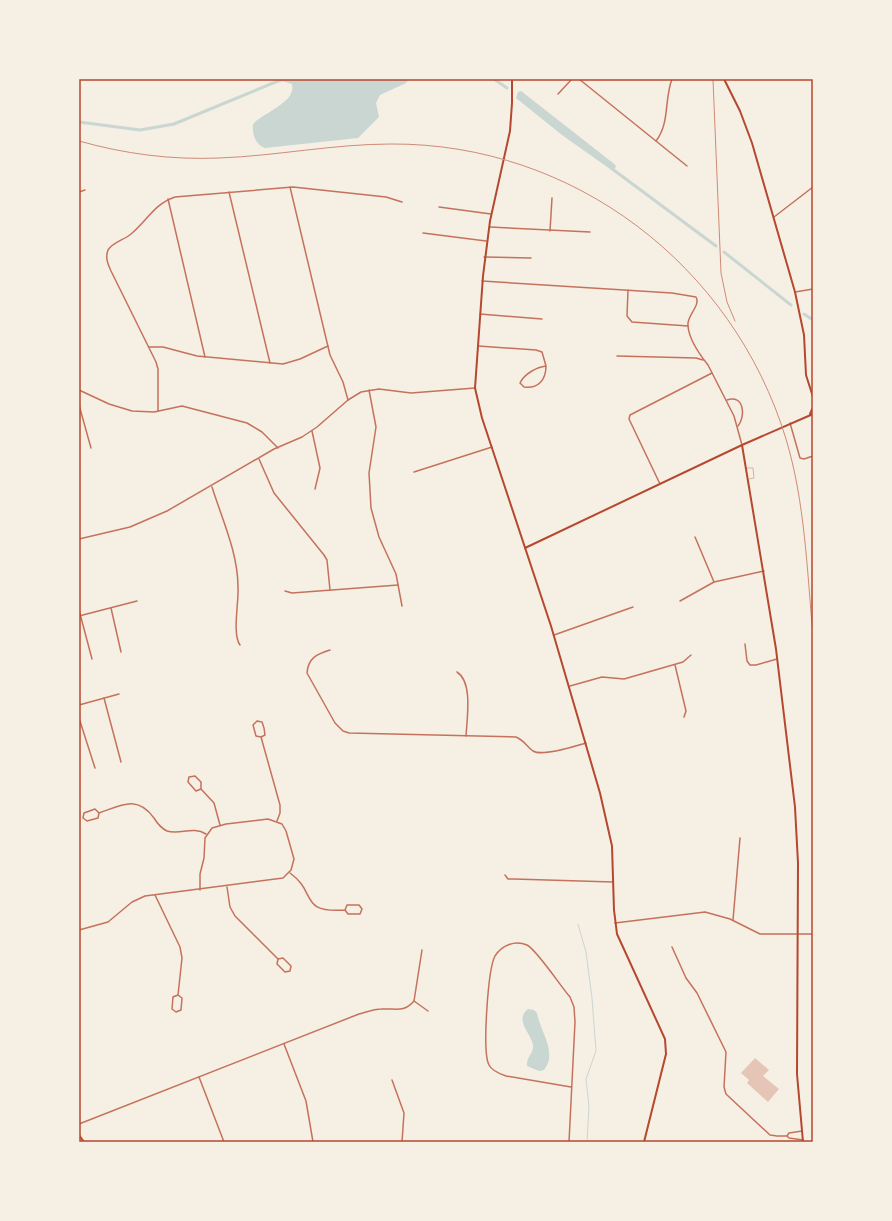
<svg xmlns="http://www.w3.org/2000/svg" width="892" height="1221" font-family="'DejaVu Sans',sans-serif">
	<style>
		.water { fill: #c9d6d2 }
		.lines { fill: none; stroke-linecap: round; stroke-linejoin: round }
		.stream { stroke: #c9d6d2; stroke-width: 1 }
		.canal { stroke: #c9d6d2; stroke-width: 3 }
		.building { fill: #e6c5b7 }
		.service { stroke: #c5725c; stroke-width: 0.5 }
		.minor { stroke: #c5725c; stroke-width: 1.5 }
		.tertiary { stroke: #c5725c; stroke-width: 1.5 }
		.secondary { stroke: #b5482f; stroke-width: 2 }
		.rail { stroke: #cf8b77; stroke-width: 1 }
		.neatline { fill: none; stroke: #b5482f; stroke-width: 1.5 }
	</style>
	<rect width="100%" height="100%" fill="#f6efe4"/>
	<!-- water -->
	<g class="water">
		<path d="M282,79H409L406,83L380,95L376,103L379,117L358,138L265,148C255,144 252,134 253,124C263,113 297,102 292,84L282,81Z"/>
		<path d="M521,91L613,163L616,166L614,170L610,169L562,135L516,98L518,92Z"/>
		<path d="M528,1009L534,1010L537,1013C540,1031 558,1053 544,1070L539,1071L527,1066C526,1057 534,1053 533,1045C531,1033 514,1020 528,1009Z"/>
	</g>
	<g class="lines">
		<!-- stream -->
		<path class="stream" d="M578,924L586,952L592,998L596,1051L586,1079L589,1106L587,1142"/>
		<!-- canal -->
		<g class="canal">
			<path d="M494,79L507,88"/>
			<path d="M79,122L140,130L174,124L283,79"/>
			<path d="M611,168L716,246"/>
			<path d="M724,252L791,305"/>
			<path d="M804,314L813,320"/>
		</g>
	</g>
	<!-- building -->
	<path class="building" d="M755,1058L769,1070L763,1076L779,1089L768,1102L747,1083L749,1080L741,1073Z"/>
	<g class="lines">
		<!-- service -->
		<path class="service" d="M747,468H753L754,478L749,479"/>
		<!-- minor -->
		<g class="minor">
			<path d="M579,79L687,166"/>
			<path d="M558,94L572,79"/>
			<path d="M656,141C670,123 664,100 672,79"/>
			<path d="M290,187L330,355L343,382L348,400"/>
			<path d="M79,192L85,190"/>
			<path d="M229,192L270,363"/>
			<path d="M168,199L205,357"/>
			<path d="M439,207L491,214"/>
			<path d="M490,227L590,232"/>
			<path d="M550,231L552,198"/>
			<path d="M423,233L486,241"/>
			<path d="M484,257L531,258"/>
			<path d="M482,281L672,293L696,297C701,306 686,316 688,326C689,340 700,355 708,365L734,416L742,445"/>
			<path d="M628,290L627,316L632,322L688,326"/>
			<path d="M795,292L813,289"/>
			<path d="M480,314L542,319"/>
			<path d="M478,346L536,350L542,352L546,366C537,367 524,374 520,383L524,387C538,389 546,380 546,366"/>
			<path d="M149,347H163L197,356L283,364L300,359L328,346"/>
			<path d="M617,356L696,358L703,360"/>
			<path d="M369,390L376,427L369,473L371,508L379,537L396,574L402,606"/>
			<path d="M727,400C744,394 746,416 738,426"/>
			<path d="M79,405L91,448"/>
			<path d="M158,411V369L156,362L111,271C108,264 105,258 108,250C113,242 124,240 131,234C147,221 154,204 175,197L293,187L386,197L402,202"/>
			<path d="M790,423L800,458L804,459L813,456"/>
			<path d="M312,431L320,468L315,489"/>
			<path d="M259,459L274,493L324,555L327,560L330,590"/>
			<path d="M414,472L492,447"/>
			<path d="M660,484L629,419L630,415L712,373"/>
			<path d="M212,487C222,519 238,553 238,587C239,602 232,634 240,645"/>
			<path d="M695,537L714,582"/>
			<path d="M285,591L292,593L398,585"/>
			<path d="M680,601L714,582L764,571"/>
			<path d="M111,608L121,652"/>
			<path d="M79,610L92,659"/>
			<path d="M79,616L137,601"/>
			<path d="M554,635L633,607"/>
			<path d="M745,644L747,661L750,665H756L777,659"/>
			<path d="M330,650C317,654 308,658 307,673L335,723L343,731L349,733L516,737C524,740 527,747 533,751C543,757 575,746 586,743"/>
			<path d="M675,665L686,711L684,717"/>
			<path d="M457,672C473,682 467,718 466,736"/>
			<path d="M570,686L602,677L624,679L683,662L691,655"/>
			<path d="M104,698L121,762"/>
			<path d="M79,705L119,694"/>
			<path d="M79,718L95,768"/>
			<path d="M261,737L256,736L253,725L257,721L262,722L264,728L265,735L261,737L280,805V813L277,821"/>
			<path d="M201,789L196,791L188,782L189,777L195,776L201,782V789L214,803L220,825"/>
			<path d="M99,813L98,818L87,821L83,818L84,813L95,809L99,813C122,805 137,795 154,818C157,823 161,828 167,831C180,835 193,826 206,834"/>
			<path d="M290,873C318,893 298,913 345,910L348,914H360L362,909L359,905H347L345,910"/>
			<path d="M505,875L508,879H514L613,882"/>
			<path d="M227,887L230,907L235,916L278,959L277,964L285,972L290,971L291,966L283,958L278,959"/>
			<path d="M155,895L180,947L182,958L178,995L173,997L172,1009L176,1012L181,1010L182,998L178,995"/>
			<path d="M733,920L740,838"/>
			<path d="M615,923L705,912L730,919L760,934H813"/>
			<path d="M79,930L108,922L132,902L145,896L283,878L291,870L294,859L286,831L282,824L268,819L226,824L212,828L205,838L204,858L200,874V890"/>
			<path d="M672,947L686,978L697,993L726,1052L724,1087L726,1094L770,1135L777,1136H787L789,1138L803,1140"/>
			<path d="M414,1001L428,1011"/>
			<path d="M284,1044L306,1101L313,1142"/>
			<path d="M199,1077L224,1142"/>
			<path d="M392,1080L404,1113L402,1142"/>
			<path d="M79,1124L359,1014C367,1012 374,1009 381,1009C395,1008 404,1013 414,1001L422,950"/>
			<path d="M787,1136L789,1133L802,1131"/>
			<path d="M569,1142L575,1022L574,1007L570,997C561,987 537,950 527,945C515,940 502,945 495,956C488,969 482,1052 489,1065C492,1071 500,1074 506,1076L571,1087"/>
		</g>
		<!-- tertiary -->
		<g class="tertiary">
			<path d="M774,217L813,187"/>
			<path d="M79,390L109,404L132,411L154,412L182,406L247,423L262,432L278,448"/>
			<path d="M79,539L130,527L167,511L274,449L302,437L317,427L348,400L361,392L379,389L411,393L475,388"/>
			<path d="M388,1142H398"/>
		</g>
		<!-- secondary -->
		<g class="secondary">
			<path d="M512,79V103L510,131L490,221L483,276L475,388L482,418L551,626L600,793L612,846L614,910L617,934L665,1039L666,1054L644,1142"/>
			<path d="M724,79L740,111L752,143L795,292L804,335L806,375L813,397"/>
			<path d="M810,414L813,407"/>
			<path d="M742,445L776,649L795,807L798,863L797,1074L803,1142"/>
			<path d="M525,548L742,445L813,414"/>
			<path d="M79,1135L84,1142"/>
		</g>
		<!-- rail -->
		<g class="rail">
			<path d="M713,79L721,273L727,302L735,321"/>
			<path d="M79,141C125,154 171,160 219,158C276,156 333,144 391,144C573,143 733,265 786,439C805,502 807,570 813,636"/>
		</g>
	</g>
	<!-- border -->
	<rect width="892" height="1221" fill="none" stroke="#f6efe4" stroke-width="160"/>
	<rect x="80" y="80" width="732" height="1061" class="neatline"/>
</svg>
